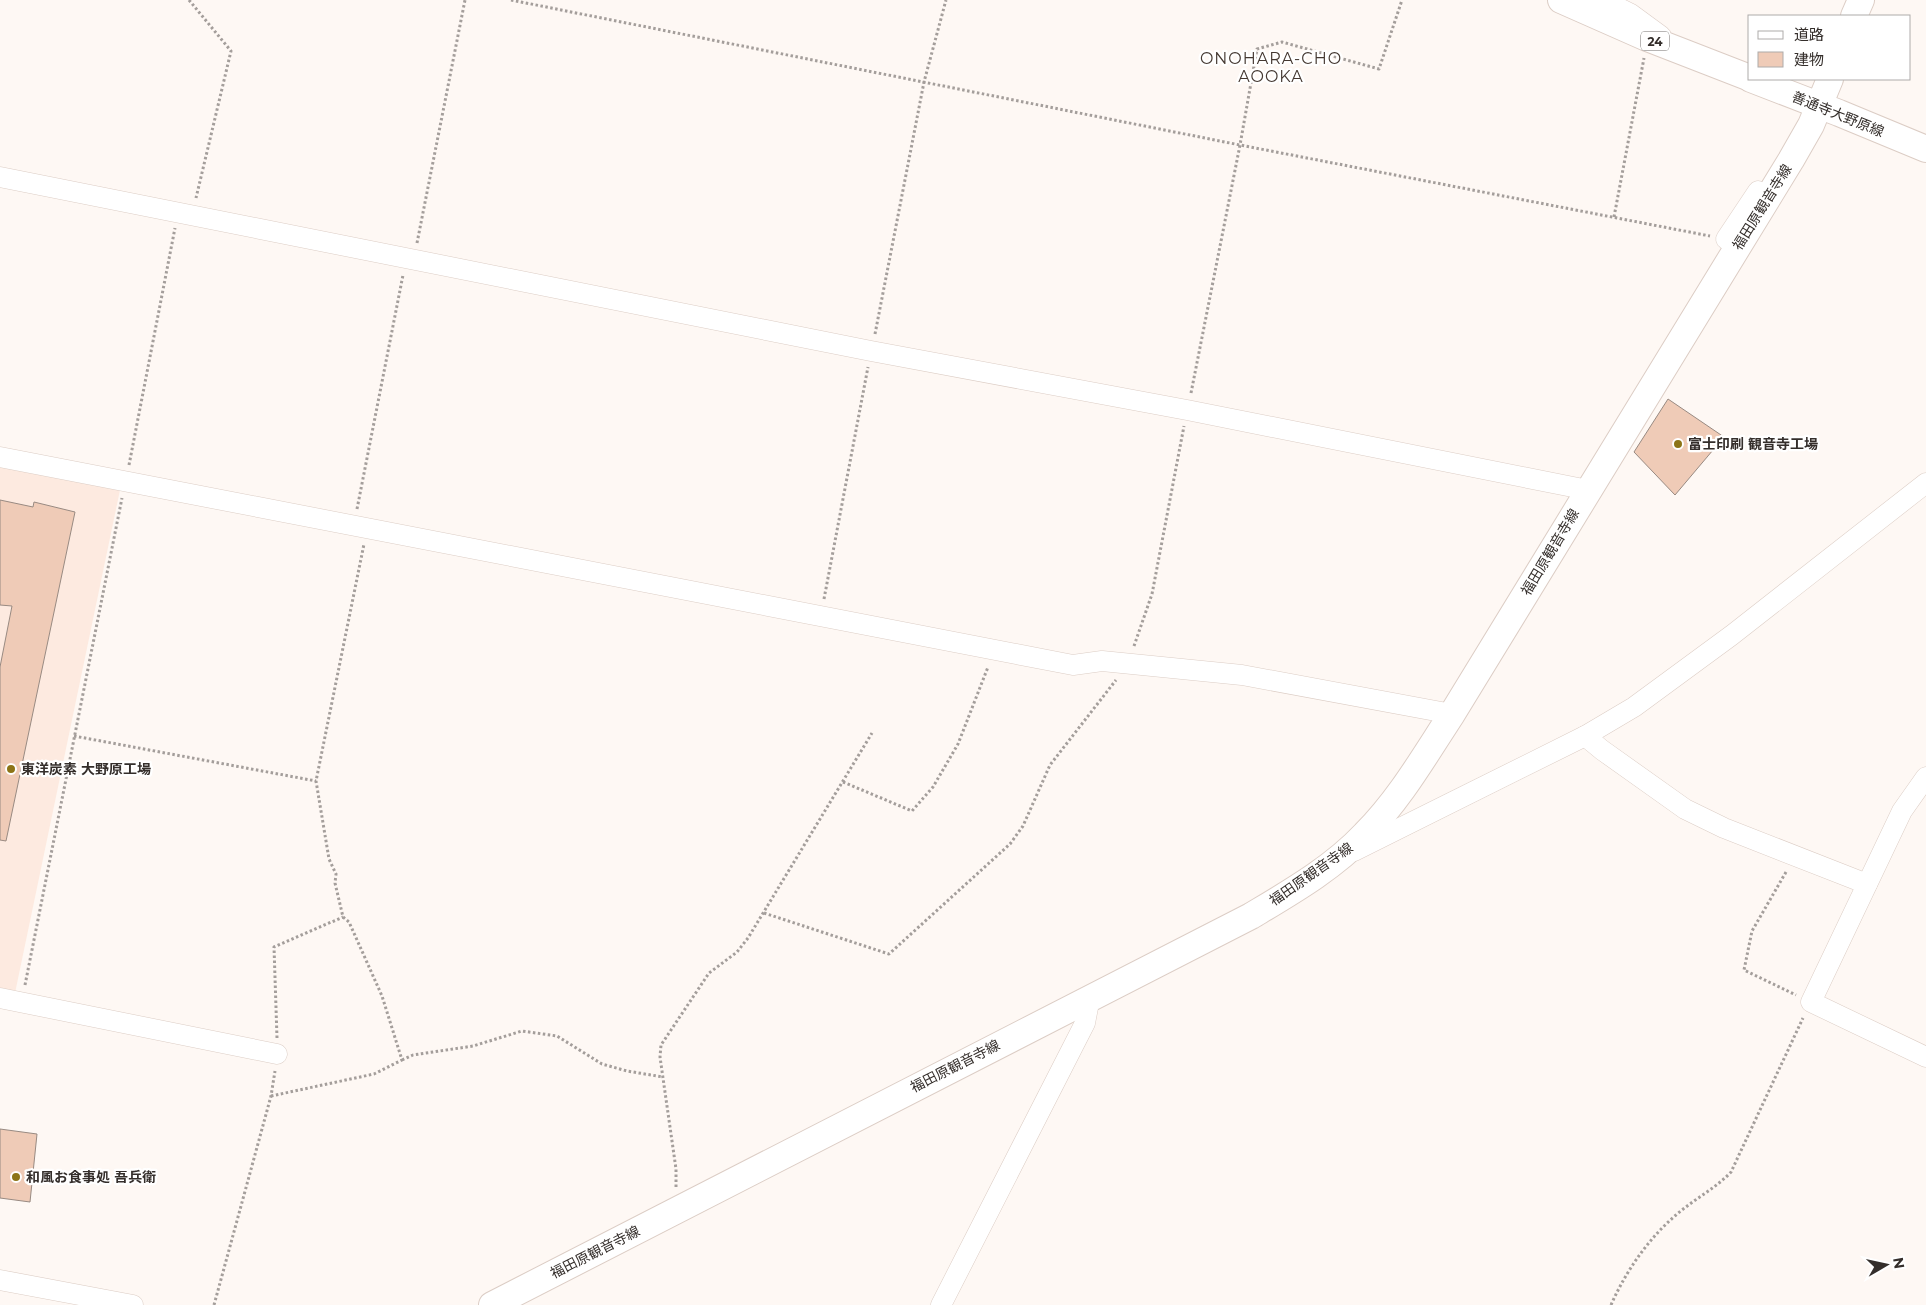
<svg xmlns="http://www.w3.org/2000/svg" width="1926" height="1305" font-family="Montserrat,'Noto Sans JP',sans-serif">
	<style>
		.built { fill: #fdeae0 }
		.building { fill: #efcbb7; stroke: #988a82 }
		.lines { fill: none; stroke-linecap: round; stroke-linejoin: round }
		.minor-casing { stroke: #dccdc5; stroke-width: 21 }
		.major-casing { stroke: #dccdc5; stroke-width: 28 }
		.path { stroke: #a49e9b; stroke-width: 3; stroke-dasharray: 2.5 2.5; stroke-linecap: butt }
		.minor { stroke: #fff; stroke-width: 20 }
		.major { stroke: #fff; stroke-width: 26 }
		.poi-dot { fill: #8c7417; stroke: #fff; stroke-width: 2 }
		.labels { text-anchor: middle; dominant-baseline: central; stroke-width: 4.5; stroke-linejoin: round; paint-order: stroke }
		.shield { fill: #fff; stroke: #716d6b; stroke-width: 1 }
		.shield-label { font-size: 12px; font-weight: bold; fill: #342e2b }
		.street-label { font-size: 14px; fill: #342e2b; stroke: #fff }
		.poi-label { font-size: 14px; font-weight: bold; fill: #342e2b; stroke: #fff; text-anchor: start }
		.quarter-label { font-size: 16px; letter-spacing: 1px; fill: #443831; stroke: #fff }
	</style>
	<rect width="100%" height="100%" fill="#fef8f4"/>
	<!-- built -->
	<path class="built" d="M0,465L120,490L15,993L0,991Z"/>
	<!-- building -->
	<g class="building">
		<path d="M1668,399L1724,437L1675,495L1634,452Z"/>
		<path d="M0,500L33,507L34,502L75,512L6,841L0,840V667L12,606L0,605Z"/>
		<path d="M0,1129L37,1134L30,1202L0,1198Z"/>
	</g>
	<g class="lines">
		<!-- minor casing -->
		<g class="minor-casing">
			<g id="minor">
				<path d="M1603,0L1631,14L1661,36"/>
				<path d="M0,177L871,351L1187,410L1588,490"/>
				<path d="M1726,239L1758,191"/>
				<path d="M0,457L1073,665L1102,661L1242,675L1452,714"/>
				<path d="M1585,736L1602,750L1685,809L1724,828L1867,884"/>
				<path d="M1926,777L1902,811L1811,1002L1926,1057"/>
				<path d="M1354,851L1585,736L1634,707L1732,635L1926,483"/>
				<path d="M0,998L277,1054"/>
				<path d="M0,1280L133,1305"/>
				<path d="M941,1305L1085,1023L1090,997"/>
			</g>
		</g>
		<!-- major casing -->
		<g class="major-casing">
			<g id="major">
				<path d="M1561,0L1647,38L1750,78"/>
				<path d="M1854,16L1861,0"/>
				<path d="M1751,79L1839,113L1926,149"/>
				<path d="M492,1305L1251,916C1291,892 1333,868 1365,834C1400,799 1425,755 1452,714L1791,160L1811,125L1830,79"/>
			</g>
		</g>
		<!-- path -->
		<g class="path">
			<path d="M189,0L231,51L196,198"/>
			<path d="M511,0L1240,145L1710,236"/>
			<path d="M1614,217L1644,58"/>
			<path d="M417,243L465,0"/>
			<path d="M875,334L924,82L946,0"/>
			<path d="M1191,393L1240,145L1257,49L1282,42L1379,69L1402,0"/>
			<path d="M129,465L175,228"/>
			<path d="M357,509L403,275"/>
			<path d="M824,599L868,367"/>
			<path d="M1134,646L1152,594L1184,426"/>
			<path d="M74,736L316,781"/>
			<path d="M843,782L912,811L933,787L958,744L988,667"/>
			<path d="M1786,872L1752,931L1744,970L1796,995"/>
			<path d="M764,913L889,954L1010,844L1023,826L1050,765L1116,680"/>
			<path d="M25,985L122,498"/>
			<path d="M277,1038L274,947L343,917"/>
			<path d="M402,1060L413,1055L473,1046L522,1031L557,1036L602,1064L627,1071L663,1077"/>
			<path d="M271,1096L374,1074L402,1060L382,996L349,922L343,917L335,883L336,874L329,859L316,781L364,544"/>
			<path d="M676,1187V1169L660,1057L661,1045L709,973L737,952L748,938L872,733"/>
			<path d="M214,1305L271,1096L275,1071"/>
			<path d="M1611,1305C1626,1271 1648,1239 1676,1215C1694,1199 1715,1189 1731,1172L1803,1018"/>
		</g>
		<!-- minor -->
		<use href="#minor" class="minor"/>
		<!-- major -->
		<use href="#major" class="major"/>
	</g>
	<!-- markers -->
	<g class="poi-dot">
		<circle cx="1678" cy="444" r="5"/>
		<circle cx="11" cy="769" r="5"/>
		<circle cx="16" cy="1177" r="5"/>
	</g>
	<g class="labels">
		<!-- shield labels -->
		<rect class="shield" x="1641" y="31.5" width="28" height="19" rx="4"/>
		<g class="shield-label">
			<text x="1655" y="41">24</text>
		</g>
		<!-- street labels -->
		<g class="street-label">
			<text transform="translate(1838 114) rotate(22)">善通寺大野原線</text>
			<text transform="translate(1762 207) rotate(-58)">福田原観音寺線</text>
			<text transform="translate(1550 552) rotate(-59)">福田原観音寺線</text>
			<text transform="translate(1311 874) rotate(-35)">福田原観音寺線</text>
			<text transform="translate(955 1066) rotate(-27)">福田原観音寺線</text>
			<text transform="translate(595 1252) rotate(-27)">福田原観音寺線</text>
		</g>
		<!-- poi labels -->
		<g class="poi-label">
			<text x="1688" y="444">富士印刷 観音寺工場</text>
			<text x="21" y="769">東洋炭素 大野原工場</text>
			<text x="26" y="1177">和風お食事処 吾兵衛</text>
		</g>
		<!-- quarter labels -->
		<g class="quarter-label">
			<text x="1271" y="58">ONOHARA-CHO<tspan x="1271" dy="18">AOOKA</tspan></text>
		</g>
	</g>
	<!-- legend -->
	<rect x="1748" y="15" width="162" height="65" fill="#ffffff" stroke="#aeabaa"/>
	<rect x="1758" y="31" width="25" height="8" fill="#ffffff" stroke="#aeabaa"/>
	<text x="1794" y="40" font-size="15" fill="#342e2b">道路</text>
	<rect x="1758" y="52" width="25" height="15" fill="#efcbb7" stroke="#aeabaa"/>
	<text x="1794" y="65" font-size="15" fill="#342e2b">建物</text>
	<!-- north arrow -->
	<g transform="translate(1886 1265) rotate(81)" stroke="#ffffff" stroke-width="4" paint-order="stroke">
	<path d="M0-4L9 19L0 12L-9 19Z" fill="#342e2b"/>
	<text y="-8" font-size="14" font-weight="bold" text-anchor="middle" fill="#342e2b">N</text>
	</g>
</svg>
